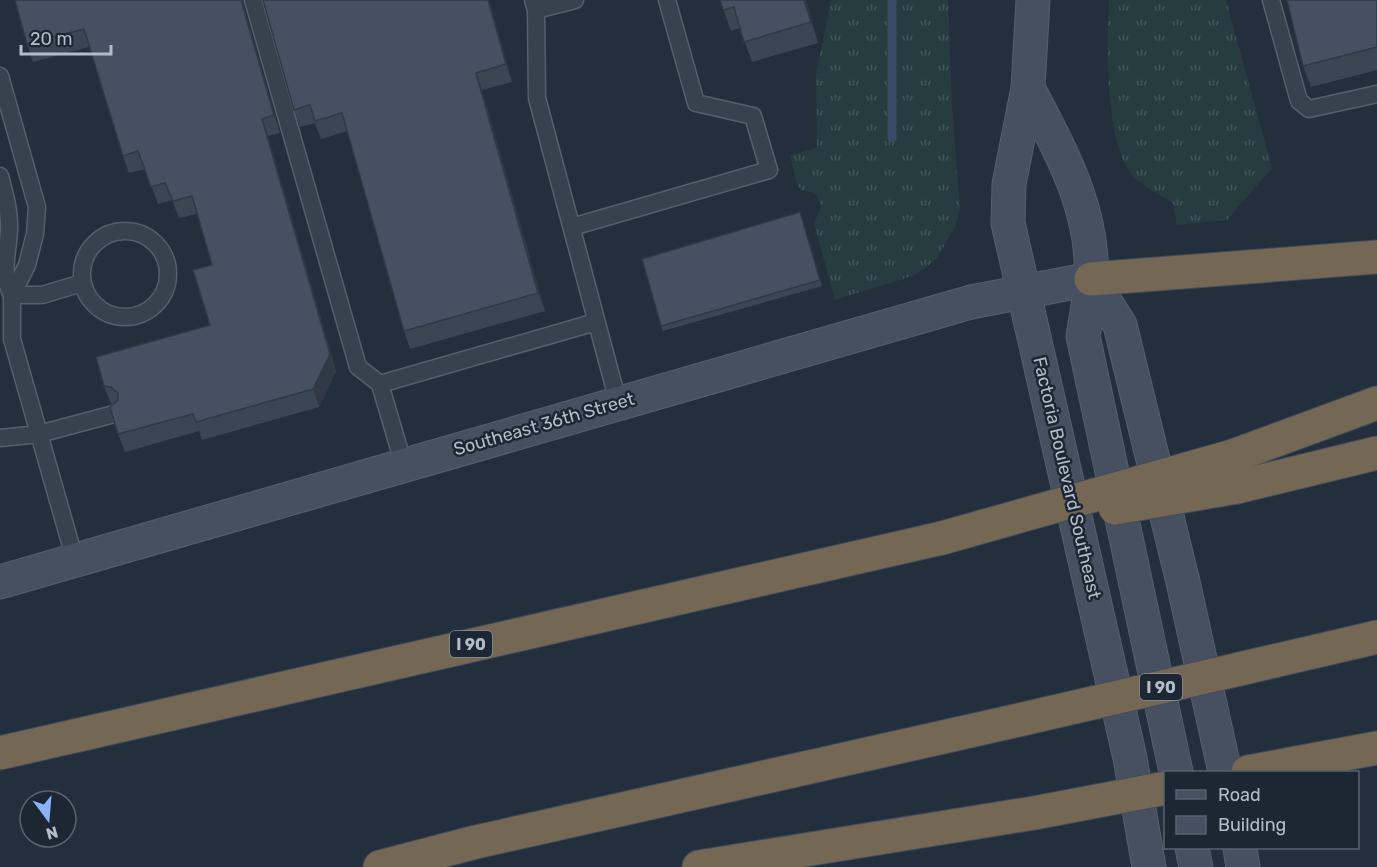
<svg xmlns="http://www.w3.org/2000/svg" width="1377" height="867" font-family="Rubik,sans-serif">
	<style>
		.grass { fill: url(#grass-tufts) }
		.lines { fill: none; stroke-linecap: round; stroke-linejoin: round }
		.stream { stroke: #394c67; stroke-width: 9 }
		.service-casing { stroke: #565f6c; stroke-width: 19 }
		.secondary-casing { stroke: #565f6c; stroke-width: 35 }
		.motorway-casing { stroke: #434c59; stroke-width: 35 }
		.service { stroke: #38414e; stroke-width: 16 }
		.secondary { stroke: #465061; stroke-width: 33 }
		.motorway { stroke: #746855; stroke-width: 33 }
		.motorway-bridge-casing { stroke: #434c59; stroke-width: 35; stroke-linecap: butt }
		.motorway-bridge { stroke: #746855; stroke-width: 33 }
		.wall { fill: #3b4654 }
		.shaded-wall { fill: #303945 }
		.building { fill: #455162; stroke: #303945; stroke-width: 1.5 }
		.labels { text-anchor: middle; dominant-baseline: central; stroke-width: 5; stroke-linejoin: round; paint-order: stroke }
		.shield { fill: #1d2633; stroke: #878f9c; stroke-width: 1.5 }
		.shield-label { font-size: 16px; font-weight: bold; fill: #b4bcc9 }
		.street-label { font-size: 18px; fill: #b4bcc9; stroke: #1d2633 }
	</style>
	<defs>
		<pattern id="grass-tufts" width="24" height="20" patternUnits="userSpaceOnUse" patternTransform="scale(1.5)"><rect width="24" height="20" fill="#263c3f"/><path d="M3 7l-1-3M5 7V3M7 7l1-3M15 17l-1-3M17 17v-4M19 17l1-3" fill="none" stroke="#435659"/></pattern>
	</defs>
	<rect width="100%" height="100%" fill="#242f3e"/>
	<!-- grass -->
	<g class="grass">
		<path d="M831,0H948L952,107L960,209L955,227L937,258L925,268L912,276L835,300L814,223L822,206L814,193L801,190L796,181L790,155L817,148L816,74Z"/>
		<path d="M1109,0H1226L1272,168L1227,220L1177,225L1173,203C1160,195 1145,188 1134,177C1105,149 1106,40 1109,0Z"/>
	</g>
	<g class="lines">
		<!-- stream -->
		<path class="stream" d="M892,0V138"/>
		<!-- service casing -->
		<g class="service-casing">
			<g id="service">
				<path d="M253,0L358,367L380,384"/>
				<path d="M533,0L536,10L537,98L618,402"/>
				<path d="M1271,0L1299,101L1309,109L1377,94"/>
				<path d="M536,10L575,0"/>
				<path d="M0,76L37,207L35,234L27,265L12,295V339L75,560"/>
				<path d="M0,176C5,195 10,212 9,231C8,254 0,273 12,295"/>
				<path d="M572,227L769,170L753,116L696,103L667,0"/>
				<circle cx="125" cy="274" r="43"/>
				<path d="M12,295H42L82,283"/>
				<path d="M0,438L39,434L114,414"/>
				<path d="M404,466L380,384L596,322"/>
			</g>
		</g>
		<!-- secondary casing -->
		<g class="secondary-casing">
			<g id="secondary">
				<path d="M1033,0L1028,88L1009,184L1008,223L1130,758L1149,867"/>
				<path d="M1028,88C1059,148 1095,210 1091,280C1090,299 1086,317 1083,336L1176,772"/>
				<path d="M1091,279L1120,325L1183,582L1225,772"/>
				<path d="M0,582L971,302L1091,279"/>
				<path d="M1192,848L1196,867"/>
				<path d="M1240,848L1243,867"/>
			</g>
		</g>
		<!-- motorway casing -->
		<g class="motorway-casing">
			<g id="motorway">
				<path d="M1091,279L1377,257"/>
				<path d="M1233,456L1377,403"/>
				<path d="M1237,487L1377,453"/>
				<path d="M1313,652L1377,637"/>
				<path d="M0,753L942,538"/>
				<path d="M1248,772L1377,748"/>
				<path d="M380,867L476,842L1010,722"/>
				<path d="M699,867L1034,813"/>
			</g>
		</g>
		<!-- service -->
		<use href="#service" class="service"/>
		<!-- secondary -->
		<use href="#secondary" class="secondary"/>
		<!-- motorway -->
		<use href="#motorway" class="motorway"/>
		<!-- motorway-bridge casing -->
		<g class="motorway-bridge-casing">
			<g id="motorway-bridge">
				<path d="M1115,508L1237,487"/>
				<path d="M942,538L1233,456"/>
				<path d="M1010,722L1313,652"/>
				<path d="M1034,813L1166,788"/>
			</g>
		</g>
		<!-- motorway-bridge -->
		<use href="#motorway-bridge" class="motorway-bridge"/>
	</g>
	<!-- wall -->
	<g class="wall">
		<path d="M15,0H243V3L280,133L268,136L336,371L319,407L202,440L199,431L125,452L118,434L113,404H111L104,386L210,325L212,265L197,214L179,218L172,200L158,204L145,169L129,173L123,156L89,47L33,62L27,44Z"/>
		<path d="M489,0L512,82L482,90L545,311L410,349L404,331L347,131L321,139L315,123L300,127L294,110Z"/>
		<path d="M720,0H806L818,43L752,62L740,28L731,31Z"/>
		<path d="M1377,0V70L1311,87L1303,66Z"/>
		<path d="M800,212L822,286L663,331L661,326Z"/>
	</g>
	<!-- shaded-wall -->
	<g class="shaded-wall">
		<path d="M241,0H243V3L280,133L274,115Z"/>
		<path d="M488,0H489L512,82L506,64Z"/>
		<path d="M804,0H806L818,43L811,22Z"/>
		<path d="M476,73L482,90L545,311L538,293Z"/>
		<path d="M262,119L268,136L336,371L319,407L313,389Z"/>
	</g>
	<!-- building -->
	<g class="building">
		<path d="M15,0H241L274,115L262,119L330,354L313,389L196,422L193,414L118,434L110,407L118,400V393L111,387L104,386L96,357L210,325L193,270L212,265L192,196L173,201L165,183L151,187L138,151L123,156L84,29L27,44Z"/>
		<path d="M263,0H488L506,64L476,73L538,293L404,331L342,113L315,121L310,105L294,110Z"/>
		<path d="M720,0H804L811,22L744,42L734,7L723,10Z"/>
		<path d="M1287,0H1377V47L1303,66Z"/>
		<path d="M800,212L820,280L661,326L642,259Z"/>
	</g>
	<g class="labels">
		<!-- shield labels -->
		<g class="shield">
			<rect x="450" y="631" width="42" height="26" rx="4.5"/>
			<rect x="1140" y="674" width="42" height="26" rx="4.5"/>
		</g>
		<g class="shield-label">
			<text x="471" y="644">I 90</text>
			<text x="1161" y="687">I 90</text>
		</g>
		<!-- street labels -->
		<g class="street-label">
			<text transform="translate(544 424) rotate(-16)">Southeast 36th Street</text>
			<text transform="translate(1067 478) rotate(77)">Factoria Boulevard Southeast</text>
		</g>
	</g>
	<!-- legend -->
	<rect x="1164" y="771" width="195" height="78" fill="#1d2633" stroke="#59626f" stroke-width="1.5"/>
	<rect x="1176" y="790" width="30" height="9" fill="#465061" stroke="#59626f" stroke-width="1.5"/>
	<text x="1218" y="801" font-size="18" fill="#b4bcc9">Road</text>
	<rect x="1176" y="816" width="30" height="18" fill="#455162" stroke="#59626f" stroke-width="1.5"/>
	<text x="1218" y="831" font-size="18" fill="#b4bcc9">Building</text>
	<!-- north arrow -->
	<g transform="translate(48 819) rotate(164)"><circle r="28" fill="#1d2633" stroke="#59626f" stroke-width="1.5"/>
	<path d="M0-4.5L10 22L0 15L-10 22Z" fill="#8ab4f8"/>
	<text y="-9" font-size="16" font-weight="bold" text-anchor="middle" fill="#b4bcc9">N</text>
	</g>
	<!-- scale -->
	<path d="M21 45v9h90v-9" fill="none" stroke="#b4bcc9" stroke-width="3"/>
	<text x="30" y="45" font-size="18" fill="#b4bcc9" stroke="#1d2633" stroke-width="4.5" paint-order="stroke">20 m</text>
</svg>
